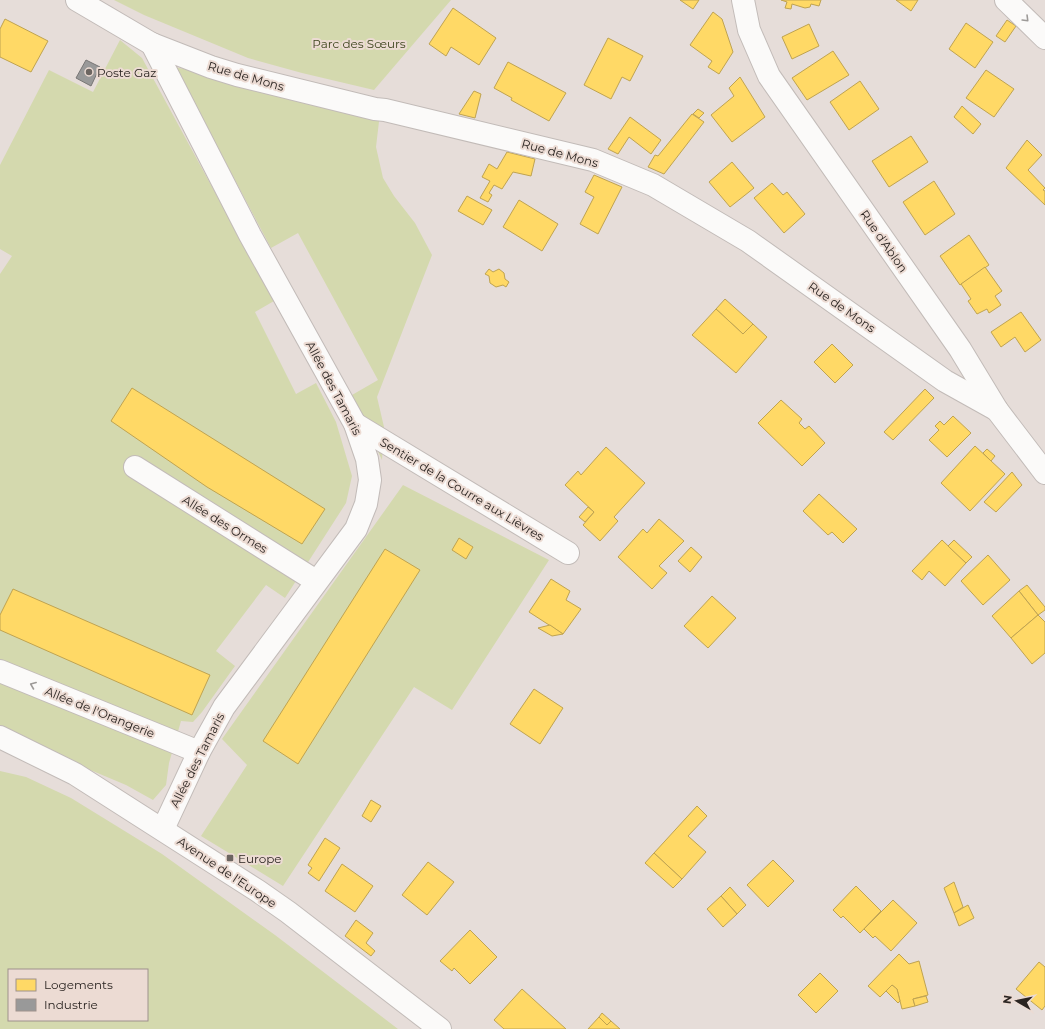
<svg xmlns="http://www.w3.org/2000/svg" width="1045" height="1029" font-family="Montserrat,sans-serif">
	<style>
		.green { fill: #d4d9ae; fill-rule: evenodd }
		.homes { fill: #ffd966; stroke: #bfa351 }
		.industry { fill: #999; stroke: #787675 }
		.lines { fill: none; stroke-linecap: round; stroke-linejoin: round }
		.minor-casing { stroke: #c2bbb8; stroke-width: 24 }
		.minor { stroke: #fbfaf9; stroke-width: 22 }
		.oneway { stroke: #9d9a98 }
		.poi-dot { fill: #6c6561; stroke: #ecdbd3; stroke-width: 1.5 }
		.labels { text-anchor: middle; dominant-baseline: central; stroke-width: 4; stroke-linejoin: round; paint-order: stroke }
		.park-label { font-size: 12px; fill: #3c441c; stroke: #ecdbd3 }
		.poi-label { font-size: 12px; fill: #2a2421; stroke: #ecdbd3; text-anchor: start }
		.street-label { font-size: 12px; fill: #2a2421; stroke: #ecdbd3 }
	</style>
	<rect width="100%" height="100%" fill="#e6ddd9"/>
	<!-- green -->
	<g class="green">
		<path d="M114,0H451L374,90L302,73L248,58L144,15Z"/>
		<path d="M120,40L142,58L274,301L255,312L296,394L316,383L336,422L352,476L346,503L285,598L266,585L216,651L235,666L202,712L193,722L181,721L169,763L166,785L153,800L126,785L0,732V274L12,256L0,249V165L49,70L93,92Z"/>
		<path d="M175,67L380,113L376,147L383,178L394,196L415,223L432,255L377,397L384,427L382,460L352,395L378,380L298,233L271,248Z"/>
		<path d="M403,485L549,560L452,710L414,687L283,886L201,836L247,765L222,739Z"/>
		<path d="M0,771L26,777L71,798L162,854L275,935L398,1029H0ZM9,970H147V1020H9Z"/>
	</g>
	<!-- homes -->
	<g class="homes">
		<path d="M680,0H699L693,9Z"/>
		<path d="M781,0H821L819,6L811,4L810,7L805,8L792,4L791,9L785,8L787,2Z"/>
		<path d="M896,0H918L911,11Z"/>
		<path d="M453,8L496,38L479,65L451,47L446,56L429,44Z"/>
		<path d="M713,12L722,19L733,52L719,74L708,67L712,61L690,45Z"/>
		<path d="M5,19L48,41L31,72L0,57V29Z"/>
		<path d="M1007,20L1016,26L1005,42L996,36Z"/>
		<path d="M966,23L993,42L975,68L949,49Z"/>
		<path d="M809,24L819,46L792,59L782,37Z"/>
		<path d="M608,38L643,56L630,81L622,77L611,99L584,85Z"/>
		<path d="M833,51L849,75L807,100L792,78Z"/>
		<path d="M508,62L566,93L549,121L511,100L512,98L494,88Z"/>
		<path d="M986,70L1014,89L994,117L966,98Z"/>
		<path d="M740,77L765,117L732,142L711,115L734,96L729,88Z"/>
		<path d="M860,81L879,109L849,130L830,102Z"/>
		<path d="M474,91L481,94L475,118L459,114Z"/>
		<path d="M962,106L981,124L973,134L954,117Z"/>
		<path d="M698,109L704,113L699,118L693,114Z"/>
		<path d="M692,114L704,122L664,174L648,167L655,155L658,156Z"/>
		<path d="M630,117L661,140L651,154L629,137L618,154L608,149Z"/>
		<path d="M911,136L928,162L889,187L872,161Z"/>
		<path d="M1027,140L1042,155L1028,170L1045,188L1043,190L1045,191V205L1006,168Z"/>
		<path d="M507,152L535,159L531,176L513,172L502,189L494,185L489,193L492,195L488,202L480,198L490,181L482,177L489,164L497,169Z"/>
		<path d="M732,162L754,188L730,207L709,182Z"/>
		<path d="M594,175L622,187L598,234L580,224L594,197L585,192Z"/>
		<path d="M934,181L955,214L925,235L903,202Z"/>
		<path d="M772,183L783,195L787,192L805,214L784,233L754,198Z"/>
		<path d="M467,196L492,210L483,225L458,211Z"/>
		<path d="M519,200L558,224L542,251L503,227Z"/>
		<path d="M969,235L989,265L960,285L940,256Z"/>
		<path d="M985,267L1002,291L995,296L1001,305L989,313L987,309L977,314L968,301L971,299L961,284Z"/>
		<path d="M489,269L493,272L499,269L504,273L505,279L509,282L506,287L503,285L496,287L490,283L489,276L485,274Z"/>
		<path d="M725,299L753,324L743,334L716,309Z"/>
		<path d="M716,309L743,334L753,324L767,337L736,373L692,335Z"/>
		<path d="M1021,312L1041,340L1025,352L1015,337L1001,347L991,332Z"/>
		<path d="M832,344L853,365L835,383L814,362Z"/>
		<path d="M132,388L325,509L302,544L207,487L111,421Z"/>
		<path d="M925,389L934,398L893,440L884,432Z"/>
		<path d="M781,400L802,419L799,423L805,429L809,426L825,443L802,466L758,423Z"/>
		<path d="M953,416L971,433L947,457L929,440L939,430L935,426L940,421L944,425Z"/>
		<path d="M975,446L1005,474L970,511L941,483Z"/>
		<path d="M606,447L645,483L614,517L618,521L600,541L583,525L594,512L565,485L578,471L581,475Z"/>
		<path d="M987,449L995,456L991,461L983,453Z"/>
		<path d="M1012,472L1022,485L996,512L984,502Z"/>
		<path d="M819,494L857,529L843,543L832,532L828,535L803,511Z"/>
		<path d="M588,507L594,512L585,522L579,517Z"/>
		<path d="M659,519L684,541L659,566L667,573L652,589L618,557L643,529L647,533Z"/>
		<path d="M459,538L473,547L466,559L452,550Z"/>
		<path d="M942,540L966,563L945,586L929,571L922,580L912,571Z"/>
		<path d="M954,540L972,557L966,563L948,546Z"/>
		<path d="M691,547L702,557L690,572L678,561Z"/>
		<path d="M385,549L420,570L298,764L263,741Z"/>
		<path d="M988,555L1010,580L983,605L961,581Z"/>
		<path d="M551,579L570,591L566,600L581,609L563,634L529,612Z"/>
		<path d="M1027,585L1045,607V610L1038,615L1019,591Z"/>
		<path d="M13,589L210,675L192,715L0,630V615Z"/>
		<path d="M1019,591L1038,615L1011,638L992,616Z"/>
		<path d="M712,596L736,618L708,648L684,626Z"/>
		<path d="M1038,615L1045,622V653L1032,664L1011,638Z"/>
		<path d="M550,625L563,634L552,636L538,628Z"/>
		<path d="M534,689L563,708L540,744L510,724Z"/>
		<path d="M371,800L381,806L371,822L362,816Z"/>
		<path d="M697,806L707,816L688,836L706,852L682,879L654,853Z"/>
		<path d="M325,838L340,848L319,881L308,873L312,868L308,865Z"/>
		<path d="M654,853L682,879L673,888L645,863Z"/>
		<path d="M773,860L794,881L768,907L747,885Z"/>
		<path d="M428,862L454,882L427,915L402,895Z"/>
		<path d="M342,864L373,886L355,912L325,891Z"/>
		<path d="M954,882L963,907L954,913L944,888Z"/>
		<path d="M856,886L881,911L860,933L843,916L841,918L833,910Z"/>
		<path d="M730,887L746,905L737,914L721,896Z"/>
		<path d="M721,896L737,914L723,927L707,909Z"/>
		<path d="M893,900L917,923L891,951L875,936L873,938L864,929Z"/>
		<path d="M968,905L974,918L959,926L954,913Z"/>
		<path d="M356,920L373,933L366,943L375,951L371,956L345,936Z"/>
		<path d="M470,930L497,957L470,984L454,968L452,971L440,961Z"/>
		<path d="M899,954L909,964L919,961L928,995L913,999L915,1006L902,1009L897,989L892,985L880,997L868,986Z"/>
		<path d="M1039,962L1045,967V1006L1042,1010L1016,989Z"/>
		<path d="M820,973L838,991L816,1013L798,995Z"/>
		<path d="M892,985L897,989L900,1001L898,1003L886,991Z"/>
		<path d="M522,989L566,1029H504L494,1020Z"/>
		<path d="M926,996L928,1002L915,1006L913,999Z"/>
		<path d="M602,1013L611,1021L607,1025L599,1017Z"/>
		<path d="M599,1017L607,1025L611,1021L620,1029H588Z"/>
	</g>
	<!-- industry -->
	<path class="industry" d="M86,60L100,67L91,86L76,78Z"/>
	<g class="lines">
		<!-- minor casing -->
		<g class="minor-casing">
			<g id="minor">
				<path d="M77,0L152,44L211,67L237,75L375,109L385,110L593,160L653,185L748,241L945,381L997,410"/>
				<path d="M743,0L749,30L769,76L960,349L997,410L1045,473"/>
				<path d="M1006,0L1045,38"/>
				<path d="M152,44L250,235L355,424L367,459L370,480L366,504L356,529L224,707L199,752L163,829"/>
				<path d="M355,424L568,553"/>
				<path d="M135,467L316,581"/>
				<path d="M0,671L199,752"/>
				<path d="M0,737L75,774L258,891L288,912L440,1029"/>
			</g>
		</g>
		<!-- minor -->
		<use href="#minor" class="minor"/>
	</g>
	<!-- one-way arrows -->
	<defs><path id="oneway-chevron" d="M-2-3.5L2.5 0L-2 3.5" fill="none" stroke-width="1.6" stroke-linecap="round" stroke-linejoin="round"/></defs>
	<g class="oneway">
		<use href="#oneway-chevron" transform="translate(1026 19) rotate(45)"/>
		<use href="#oneway-chevron" transform="translate(33 685) rotate(-158)"/>
	</g>
	<!-- markers -->
	<g class="poi-dot">
		<circle cx="89" cy="72" r="4"/>
		<rect x="226" y="854" width="8" height="8" rx="2"/>
	</g>
	<g class="labels">
		<!-- park labels -->
		<g class="park-label">
			<text x="359" y="43">Parc des Sœurs</text>
		</g>
		<!-- poi labels -->
		<g class="poi-label">
			<text x="97" y="72">Poste Gaz</text>
			<text x="238" y="858">Europe</text>
		</g>
		<!-- street labels -->
		<g class="street-label">
			<text transform="translate(246 76) rotate(16)">Rue de Mons</text>
			<text transform="translate(560 153) rotate(15)">Rue de Mons</text>
			<text transform="translate(884 241) rotate(55)">Rue d'Ablon</text>
			<text transform="translate(842 307) rotate(35)">Rue de Mons</text>
			<text transform="translate(334 388) rotate(62)">Allée des Tamaris</text>
			<text transform="translate(462 489) rotate(31)">Sentier de la Courre aux Lièvres</text>
			<text transform="translate(225 524) rotate(32)">Allée des Ormes</text>
			<text transform="translate(100 712) rotate(22)">Allée de l'Orangerie</text>
			<text transform="translate(197 760) rotate(-63)">Allée des Tamaris</text>
			<text transform="translate(227 872) rotate(34)">Avenue de l'Europe</text>
		</g>
	</g>
	<!-- legend -->
	<rect x="8" y="969" width="140" height="52" fill="#ecdbd3" stroke="#9e928c"/>
	<rect x="16" y="979" width="20" height="12" fill="#ffd966" stroke="#9e928c"/>
	<text x="44" y="989" font-size="12" fill="#2a2421">Logements</text>
	<rect x="16" y="999" width="20" height="12" fill="#999999" stroke="#9e928c"/>
	<text x="44" y="1009" font-size="12" fill="#2a2421">Industrie</text>
	<!-- north arrow -->
	<g transform="translate(1017 1001) rotate(279)" stroke="#ecdbd3" stroke-width="3" paint-order="stroke">
	<path d="M0-3L7 15L0 10L-7 15Z" fill="#2a2421"/>
	<text y="-6" font-size="11" font-weight="bold" text-anchor="middle" fill="#2a2421">N</text>
	</g>
</svg>
